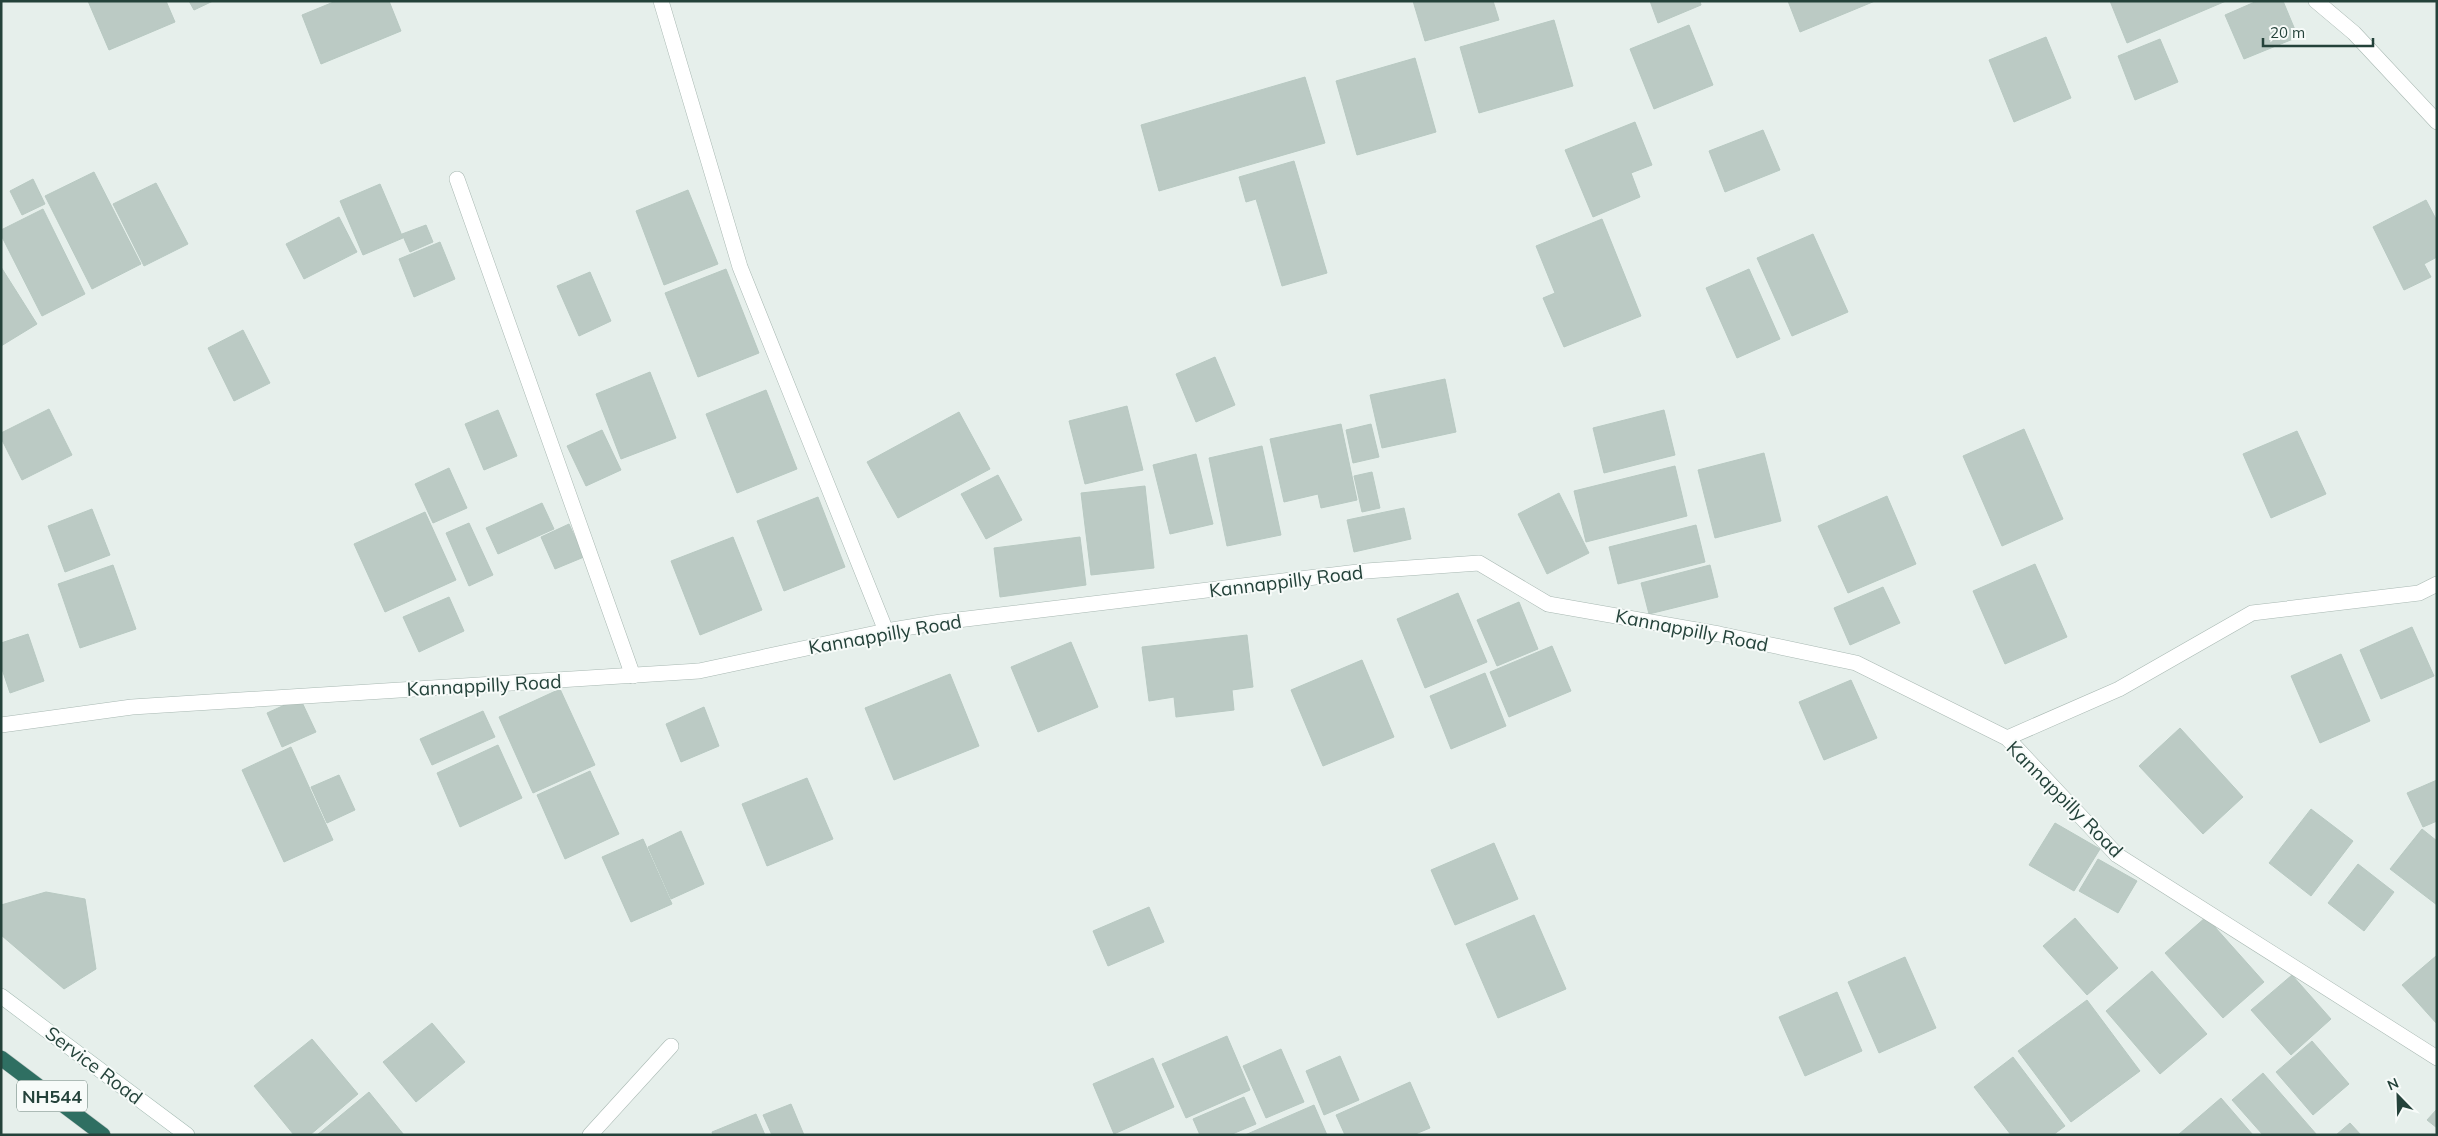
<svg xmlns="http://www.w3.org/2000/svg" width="2438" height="1136" font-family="Mulish,sans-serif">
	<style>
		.building { fill: #bbcac4; stroke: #b8c9c2 }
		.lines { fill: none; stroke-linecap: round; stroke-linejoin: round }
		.street-casing { stroke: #a8b8b2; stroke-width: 16 }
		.secondary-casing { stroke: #a4bbb3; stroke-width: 16 }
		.highway-casing { stroke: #c2cac8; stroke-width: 16 }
		.street { stroke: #fff; stroke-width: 15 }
		.secondary { stroke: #fff; stroke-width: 15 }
		.highway { stroke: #2f6f62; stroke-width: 15 }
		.labels { text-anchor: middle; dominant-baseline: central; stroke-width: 4; stroke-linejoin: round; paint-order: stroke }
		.shield { fill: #f7fbf9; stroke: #637a73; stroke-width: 1 }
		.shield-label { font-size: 18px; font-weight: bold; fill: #24423a }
		.street-label { font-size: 19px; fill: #24423a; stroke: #f7fbf9 }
	</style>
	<rect width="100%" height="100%" fill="#e6efeb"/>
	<!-- building -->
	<g class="building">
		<path d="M88,1H166L175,22L109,50Z"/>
		<path d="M189,1H213L194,10Z"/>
		<path d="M336,1H389L401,31L321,64L302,15Z"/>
		<path d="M1413,1H1493L1499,20L1425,41Z"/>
		<path d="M1650,1H1700L1701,5L1658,23Z"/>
		<path d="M1788,1H1875L1800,32Z"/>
		<path d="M2110,1H2226L2127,43Z"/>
		<path d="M2257,1H2283L2298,37L2244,59L2225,15Z"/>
		<path d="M1554,20L1573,86L1479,113L1460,47Z"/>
		<path d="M1689,25L1713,85L1654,109L1630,49Z"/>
		<path d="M2046,37L2071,98L2014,122L1989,60Z"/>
		<path d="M2160,39L2178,82L2135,100L2118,56Z"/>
		<path d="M1415,58L1436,132L1357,155L1336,81Z"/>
		<path d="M1305,77L1325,143L1159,191L1141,125Z"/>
		<path d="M1635,122L1652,165L1631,173L1640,197L1593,217L1565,150Z"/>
		<path d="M1763,130L1780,170L1725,192L1709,151Z"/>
		<path d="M1294,161L1327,273L1282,286L1256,199L1246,202L1239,177Z"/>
		<path d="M94,172L141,264L92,289L45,196Z"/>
		<path d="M33,179L45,204L22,215L10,191Z"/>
		<path d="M156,183L188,244L144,266L113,204Z"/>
		<path d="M380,184L403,238L363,255L340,201Z"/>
		<path d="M688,190L718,264L664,285L636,211Z"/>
		<path d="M2426,200L2437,221V257L2424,264L2431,277L2404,290L2373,227Z"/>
		<path d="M43,209L85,294L42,316L1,235V230Z"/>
		<path d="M339,217L357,252L304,279L286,244Z"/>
		<path d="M1602,219L1641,316L1564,347L1543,298L1555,293L1536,246Z"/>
		<path d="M426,225L433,242L410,252L402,234Z"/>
		<path d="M1813,234L1848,312L1792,336L1757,258Z"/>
		<path d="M440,242L455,279L414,297L399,259Z"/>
		<path d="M1,267L37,324L1,346Z"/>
		<path d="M726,269L759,353L698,377L665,293Z"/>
		<path d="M1749,269L1780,339L1737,358L1706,288Z"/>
		<path d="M590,272L611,321L579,336L557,286Z"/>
		<path d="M243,330L270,383L234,401L208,348Z"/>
		<path d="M1215,357L1235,405L1196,422L1176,374Z"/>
		<path d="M650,372L676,438L621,459L596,394Z"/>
		<path d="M1445,379L1456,432L1382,448L1370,395Z"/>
		<path d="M766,390L797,469L737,493L706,414Z"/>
		<path d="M1127,406L1143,470L1085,484L1069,421Z"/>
		<path d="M49,409L72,455L22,480L1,438V433Z"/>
		<path d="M498,410L517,456L484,470L465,424Z"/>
		<path d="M1664,410L1675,455L1604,473L1593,428Z"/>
		<path d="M959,412L990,469L898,518L867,462Z"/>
		<path d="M1341,424L1357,500L1321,508L1318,494L1284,502L1270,439Z"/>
		<path d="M1371,424L1379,457L1353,463L1346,430Z"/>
		<path d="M2024,429L2063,519L2002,546L1963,456Z"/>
		<path d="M602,430L621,470L586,486L567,446Z"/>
		<path d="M2297,431L2326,494L2271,518L2243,454Z"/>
		<path d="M1262,446L1281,535L1227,546L1209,458Z"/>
		<path d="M1764,453L1781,521L1715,538L1698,470Z"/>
		<path d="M1196,454L1213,524L1170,534L1153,465Z"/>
		<path d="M1675,466L1687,516L1586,542L1574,491Z"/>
		<path d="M449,468L467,508L433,523L415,484Z"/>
		<path d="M1372,472L1380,508L1362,512L1354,476Z"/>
		<path d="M998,475L1022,520L986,539L961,494Z"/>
		<path d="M1145,486L1154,568L1091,575L1081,493Z"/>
		<path d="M1559,493L1589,553L1547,574L1518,514Z"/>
		<path d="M1887,496L1916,564L1848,593L1818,526Z"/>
		<path d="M818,497L845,567L784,591L757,521Z"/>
		<path d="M542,503L554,529L498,554L486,528Z"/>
		<path d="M1404,508L1411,539L1354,552L1347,520Z"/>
		<path d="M92,509L110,555L65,572L48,526Z"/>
		<path d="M425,512L456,580L385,612L354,544Z"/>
		<path d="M469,523L493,575L469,586L446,533Z"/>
		<path d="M569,524L584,557L555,569L541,537Z"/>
		<path d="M1696,525L1705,562L1618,584L1609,547Z"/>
		<path d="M733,537L762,610L700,635L671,561Z"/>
		<path d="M1080,537L1086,585L1000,597L994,548Z"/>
		<path d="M2035,564L2067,637L2005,664L1973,591Z"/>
		<path d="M113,565L136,629L80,648L58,584Z"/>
		<path d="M1710,565L1718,597L1649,614L1641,583Z"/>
		<path d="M1883,587L1900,623L1850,645L1834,608Z"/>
		<path d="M1458,593L1487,662L1425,688L1397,619Z"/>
		<path d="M449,597L464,631L419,652L403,617Z"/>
		<path d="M1519,602L1538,649L1497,666L1477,620Z"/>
		<path d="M2412,627L2434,676L2381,699L2360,650Z"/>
		<path d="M28,634L44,681L10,693L1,666V643Z"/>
		<path d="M1247,635L1253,687L1232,690L1234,710L1176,717L1174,697L1149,701L1142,647Z"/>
		<path d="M1071,642L1098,707L1038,732L1011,667Z"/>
		<path d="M1552,646L1571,691L1509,717L1490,672Z"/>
		<path d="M2341,654L2370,721L2320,743L2291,676Z"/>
		<path d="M1362,660L1394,737L1323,766L1291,690Z"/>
		<path d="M1485,673L1506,726L1451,749L1430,696Z"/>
		<path d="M950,674L979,746L894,780L865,708Z"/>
		<path d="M1851,680L1877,738L1824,760L1799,702Z"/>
		<path d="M560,689L595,765L533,793L499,717Z"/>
		<path d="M300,698L316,732L282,747L267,713Z"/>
		<path d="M704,707L719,746L681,762L666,724Z"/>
		<path d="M483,711L495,737L432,765L420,739Z"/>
		<path d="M2180,728L2243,797L2203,834L2139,766Z"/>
		<path d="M498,745L522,798L460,827L437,773Z"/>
		<path d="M291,747L333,840L284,862L242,770Z"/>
		<path d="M590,771L619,834L565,859L537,795Z"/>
		<path d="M339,775L355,810L327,823L311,787Z"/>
		<path d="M807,778L833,839L767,866L742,804Z"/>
		<path d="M2437,780V821L2423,827L2407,793Z"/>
		<path d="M2311,809L2353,841L2311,896L2269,863Z"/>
		<path d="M2055,823L2100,849L2074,891L2029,865Z"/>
		<path d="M2422,829L2437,841V905L2390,869Z"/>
		<path d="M681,831L704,884L671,899L648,847Z"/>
		<path d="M643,839L672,904L631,922L602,857Z"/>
		<path d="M1494,843L1518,899L1455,925L1431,870Z"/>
		<path d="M2098,859L2137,881L2118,913L2079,891Z"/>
		<path d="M2358,864L2394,892L2364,931L2328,903Z"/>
		<path d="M46,892L85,899L96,969L64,989L1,935V905Z"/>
		<path d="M1149,907L1164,942L1108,966L1093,931Z"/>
		<path d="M1534,915L1566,989L1498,1018L1466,944Z"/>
		<path d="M2206,917L2264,982L2223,1018L2165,953Z"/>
		<path d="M2075,918L2118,968L2087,995L2043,946Z"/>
		<path d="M2436,956H2437V1024L2402,985Z"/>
		<path d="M1905,957L1936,1028L1879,1053L1848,982Z"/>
		<path d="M2152,971L2207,1034L2160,1074L2106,1011Z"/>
		<path d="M2292,975L2331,1019L2291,1055L2251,1010Z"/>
		<path d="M1837,992L1862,1051L1805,1076L1779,1017Z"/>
		<path d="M2087,1000L2140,1071L2071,1122L2018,1051Z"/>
		<path d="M432,1023L465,1062L416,1102L383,1062Z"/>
		<path d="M1227,1036L1250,1090L1186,1118L1162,1064Z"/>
		<path d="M312,1039L358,1094L310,1135H294L254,1086Z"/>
		<path d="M2312,1041L2349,1084L2313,1115L2276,1072Z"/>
		<path d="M1281,1049L1304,1102L1266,1118L1243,1066Z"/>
		<path d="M1340,1056L1359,1100L1324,1115L1306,1071Z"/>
		<path d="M2013,1057L2065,1126L2053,1135H2011L1974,1087Z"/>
		<path d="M1153,1058L1174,1107L1114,1134L1093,1084Z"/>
		<path d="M2263,1073L2317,1135H2263L2232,1100Z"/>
		<path d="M1410,1082L1430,1128L1413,1135H1345L1336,1115Z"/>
		<path d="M369,1092L404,1135H317Z"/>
		<path d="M1244,1097L1256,1124L1230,1135H1200L1193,1119Z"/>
		<path d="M2221,1098L2253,1135H2178Z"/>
		<path d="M791,1104L804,1135H772L763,1115Z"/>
		<path d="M1314,1105L1327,1135H1245Z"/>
		<path d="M2437,1109V1128L2427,1120Z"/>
		<path d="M756,1114L765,1135H713L712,1132Z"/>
		<path d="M2350,1123L2361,1135H2336Z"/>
	</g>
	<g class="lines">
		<!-- street casing -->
		<g class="street-casing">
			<g id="street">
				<path d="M661,1L740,267L886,631"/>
				<path d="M2316,1L2354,33L2437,122"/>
				<path d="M457,179L633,676"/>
				<path d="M1,725L132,707L699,671L886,631L941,622L1366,571L1479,563L1548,604L1719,634L1856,663L2007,738L2117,855L2437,1058"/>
				<path d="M2007,738L2119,689L2252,613L2419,593L2437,584"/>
				<path d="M590,1135L671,1046"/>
			</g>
		</g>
		<!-- secondary casing -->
		<g class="secondary-casing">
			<path id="secondary" d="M1,996L187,1135"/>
		</g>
		<!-- highway casing -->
		<g class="highway-casing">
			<path id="highway" d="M1,1058L103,1135"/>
		</g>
		<!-- street -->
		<use href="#street" class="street"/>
		<!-- secondary -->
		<use href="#secondary" class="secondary"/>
		<!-- highway -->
		<use href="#highway" class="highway"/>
	</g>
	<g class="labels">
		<!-- shield labels -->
		<rect class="shield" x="17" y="1080.5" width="70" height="31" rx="4"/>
		<g class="shield-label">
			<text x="52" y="1096">NH544</text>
		</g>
		<!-- street labels -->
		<g class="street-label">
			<text transform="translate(1286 581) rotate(-7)">Kannappilly Road</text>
			<text transform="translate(1692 630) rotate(11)">Kannappilly Road</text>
			<text transform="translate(885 634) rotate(-10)">Kannappilly Road</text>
			<text transform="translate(484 685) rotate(-3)">Kannappilly Road</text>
			<text transform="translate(2065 799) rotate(45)">Kannappilly Road</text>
			<text transform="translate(94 1065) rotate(37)">Service Road</text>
		</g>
	</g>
	<!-- border -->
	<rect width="2438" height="1136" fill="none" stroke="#24423a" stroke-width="5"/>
	<!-- north arrow -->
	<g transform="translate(2398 1096) rotate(337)" stroke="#f7fbf9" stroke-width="4" paint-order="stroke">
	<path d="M0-4L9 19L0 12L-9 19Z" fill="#24423a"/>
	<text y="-8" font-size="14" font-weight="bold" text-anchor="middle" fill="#24423a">N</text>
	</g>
	<!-- scale -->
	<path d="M2263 38v8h110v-8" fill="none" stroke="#24423a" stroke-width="2.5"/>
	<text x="2270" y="38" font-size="15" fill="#24423a" stroke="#f7fbf9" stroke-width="4" paint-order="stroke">20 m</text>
</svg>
